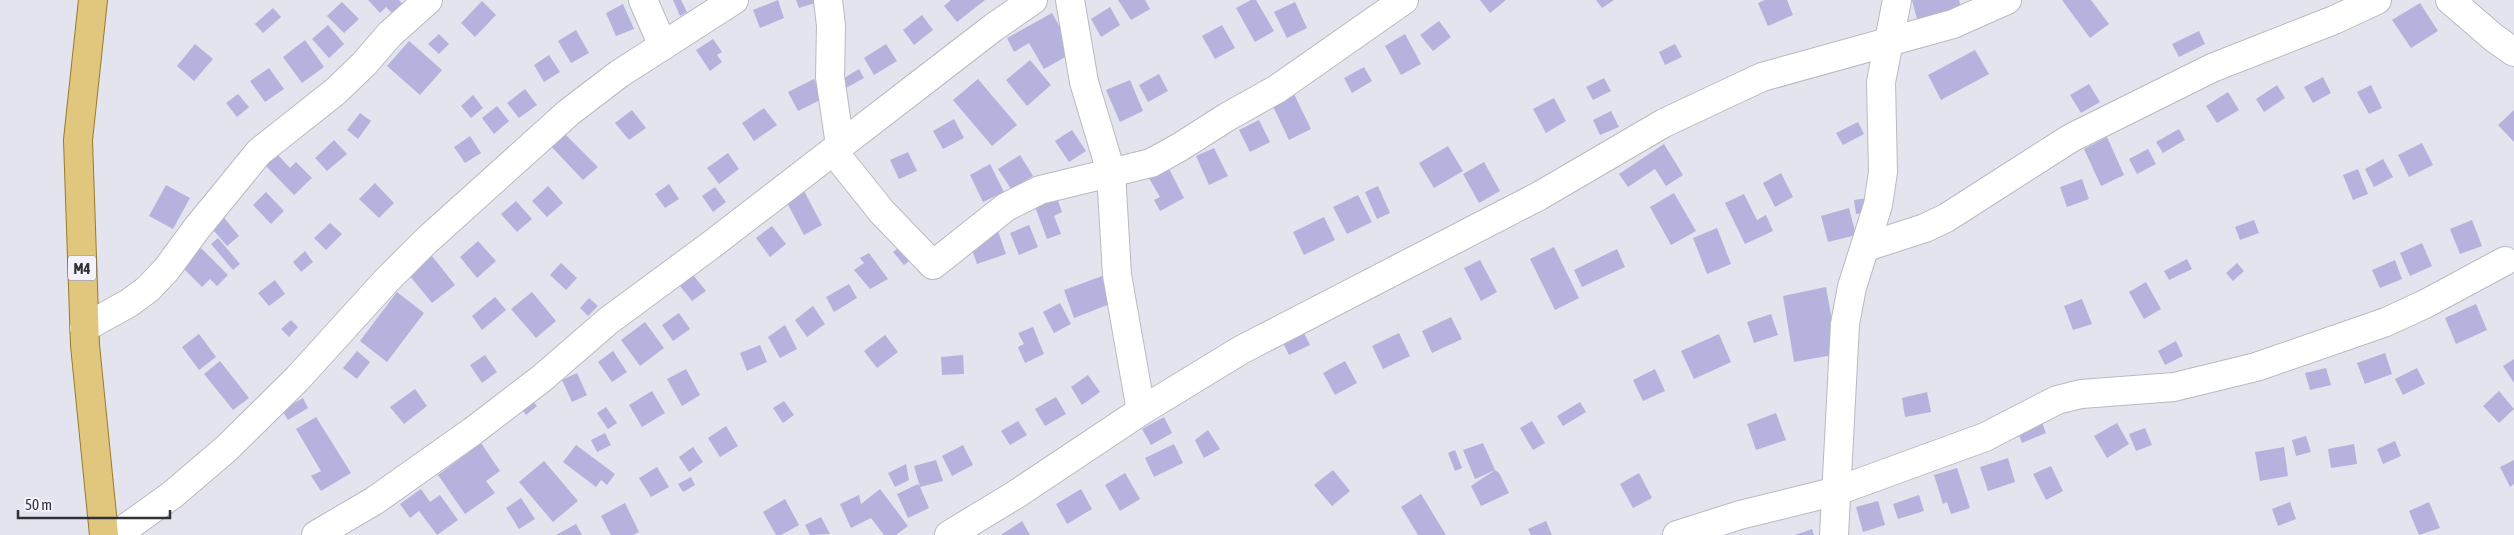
<svg xmlns="http://www.w3.org/2000/svg" width="2514" height="535" font-family="'Asap Condensed',sans-serif">
	<style>
		.building { fill: #b5b2dd }
		.lines { fill: none; stroke-linecap: round; stroke-linejoin: round }
		.minor-casing { stroke: #b9b9c3; stroke-width: 30 }
		.major-casing { stroke: #977a2c; stroke-width: 30 }
		.minor { stroke: #fff; stroke-width: 28 }
		.major { stroke: #e1c77d; stroke-width: 28 }
		.labels { text-anchor: middle; dominant-baseline: central; stroke-width: 4.5; stroke-linejoin: round; paint-order: stroke }
		.shield { fill: #f2f1fc; stroke: #6c6b71; stroke-width: 1 }
		.shield-label { font-size: 15px; font-weight: bold; fill: #323236 }
	</style>
	<rect width="100%" height="100%" fill="#e4e4ee"/>
	<!-- building -->
	<g class="building">
		<path d="M368,0H399L408,10L398,19L386,7L380,13Z"/>
		<path d="M673,0H681L687,12L680,16Z"/>
		<path d="M778,0L784,18L760,28L753,10Z"/>
		<path d="M796,0H818V2L799,8Z"/>
		<path d="M951,0H985L957,22L944,6Z"/>
		<path d="M1118,0H1145L1150,9L1131,20Z"/>
		<path d="M1251,0H1256L1274,31L1255,42L1236,8Z"/>
		<path d="M1480,0H1506L1490,13Z"/>
		<path d="M1596,0H1614L1602,8Z"/>
		<path d="M1765,0H1787L1793,15L1768,26L1758,3Z"/>
		<path d="M1912,0H1959L1962,11L1918,23Z"/>
		<path d="M2062,0H2091L2109,24L2090,38Z"/>
		<path d="M482,1L496,15L475,37L461,23Z"/>
		<path d="M342,2L359,19L344,33L327,16Z"/>
		<path d="M1295,2L1307,28L1287,38L1274,12Z"/>
		<path d="M2420,3L2438,31L2411,48L2392,20Z"/>
		<path d="M623,4L634,29L616,36L606,13Z"/>
		<path d="M1110,7L1120,25L1101,37L1091,19Z"/>
		<path d="M273,8L281,17L263,33L255,24Z"/>
		<path d="M1052,13L1074,52L1044,69L1029,43L1014,52L1007,38Z"/>
		<path d="M922,15L933,30L914,45L903,30Z"/>
		<path d="M1439,21L1451,37L1433,51L1420,35Z"/>
		<path d="M328,25L344,44L329,58L312,39Z"/>
		<path d="M1222,25L1235,48L1215,59L1202,36Z"/>
		<path d="M576,30L589,53L571,63L558,41Z"/>
		<path d="M2199,31L2205,44L2179,57L2172,44Z"/>
		<path d="M439,34L449,44L439,54L428,44Z"/>
		<path d="M1405,34L1421,64L1401,75L1385,46Z"/>
		<path d="M713,39L722,52L717,55L722,62L710,71L696,50Z"/>
		<path d="M305,40L324,67L302,83L283,57Z"/>
		<path d="M409,41L442,70L420,95L387,66Z"/>
		<path d="M195,44L213,59L194,81L177,66Z"/>
		<path d="M886,44L897,61L874,75L864,58Z"/>
		<path d="M1675,44L1682,57L1665,65L1659,52Z"/>
		<path d="M1975,50L1989,74L1941,100L1928,75Z"/>
		<path d="M549,55L560,72L544,82L534,65Z"/>
		<path d="M1030,60L1051,85L1027,106L1006,80Z"/>
		<path d="M1364,67L1372,81L1352,93L1344,78Z"/>
		<path d="M269,68L284,89L265,102L250,81Z"/>
		<path d="M859,69L864,78L846,88L841,80Z"/>
		<path d="M1159,74L1168,91L1148,102L1139,85Z"/>
		<path d="M2323,77L2331,93L2313,103L2304,87Z"/>
		<path d="M1604,78L1611,91L1593,100L1586,87Z"/>
		<path d="M814,79L824,98L798,111L788,92Z"/>
		<path d="M978,79L1017,125L992,146L953,100Z"/>
		<path d="M1130,80L1143,111L1120,122L1106,90Z"/>
		<path d="M2089,84L2100,102L2081,113L2070,95Z"/>
		<path d="M2277,85L2285,98L2264,112L2256,99Z"/>
		<path d="M2371,85L2382,108L2369,114L2357,92Z"/>
		<path d="M525,89L537,105L519,118L507,103Z"/>
		<path d="M1292,90L1311,129L1289,140L1270,100Z"/>
		<path d="M2228,92L2239,110L2217,123L2206,106Z"/>
		<path d="M238,94L249,107L237,117L226,103Z"/>
		<path d="M473,95L483,108L471,118L461,106Z"/>
		<path d="M1554,98L1566,121L1546,133L1533,109Z"/>
		<path d="M497,106L509,121L494,134L482,118Z"/>
		<path d="M764,108L777,125L754,141L742,123Z"/>
		<path d="M632,110L646,128L629,140L615,123Z"/>
		<path d="M2514,110V142L2498,125Z"/>
		<path d="M1611,111L1619,127L1600,135L1593,120Z"/>
		<path d="M360,113L371,121L358,139L347,130Z"/>
		<path d="M954,119L964,138L943,149L933,131Z"/>
		<path d="M1259,120L1270,142L1250,152L1239,130Z"/>
		<path d="M1858,122L1864,134L1843,145L1836,133Z"/>
		<path d="M558,127L598,167L583,180L546,141Z"/>
		<path d="M2179,129L2185,140L2163,153L2156,142Z"/>
		<path d="M1072,130L1086,151L1069,162L1055,141Z"/>
		<path d="M470,136L481,153L465,163L454,147Z"/>
		<path d="M2107,137L2124,175L2101,186L2084,149Z"/>
		<path d="M334,140L347,154L327,171L315,158Z"/>
		<path d="M2422,143L2433,165L2409,177L2398,155Z"/>
		<path d="M1664,144L1683,175L1666,186L1655,169L1628,187L1619,174Z"/>
		<path d="M1448,146L1463,171L1434,188L1419,163Z"/>
		<path d="M1214,148L1228,176L1209,185L1196,156Z"/>
		<path d="M2148,149L2156,164L2137,174L2129,159Z"/>
		<path d="M908,152L917,171L899,179L890,160Z"/>
		<path d="M728,153L739,169L719,184L707,168Z"/>
		<path d="M277,154L290,168L296,162L312,178L294,195L265,165Z"/>
		<path d="M1020,155L1033,176L1011,189L998,169Z"/>
		<path d="M2383,159L2393,177L2374,187L2365,169Z"/>
		<path d="M1484,162L1500,191L1479,203L1463,174Z"/>
		<path d="M1166,163L1184,198L1160,211L1154,200L1160,197L1146,173Z"/>
		<path d="M990,164L1004,192L983,202L970,175Z"/>
		<path d="M2358,169L2368,194L2353,200L2343,175Z"/>
		<path d="M1781,173L1793,197L1775,207L1763,183Z"/>
		<path d="M2082,179L2089,199L2067,207L2060,187Z"/>
		<path d="M375,183L394,203L379,218L359,199Z"/>
		<path d="M669,184L679,199L665,208L655,194Z"/>
		<path d="M166,185L190,198L173,229L149,216Z"/>
		<path d="M548,186L563,203L547,217L532,201Z"/>
		<path d="M1378,186L1390,213L1377,219L1365,192Z"/>
		<path d="M715,187L726,202L713,212L702,196Z"/>
		<path d="M803,189L822,225L804,235L785,199Z"/>
		<path d="M266,192L284,211L271,224L253,205Z"/>
		<path d="M1674,193L1696,231L1671,245L1650,207Z"/>
		<path d="M1744,194L1757,220L1766,215L1773,231L1745,244L1725,203Z"/>
		<path d="M1056,195L1062,212L1054,216L1061,234L1047,239L1034,204Z"/>
		<path d="M1358,195L1372,222L1347,234L1333,207Z"/>
		<path d="M1868,198L1870,212L1856,214L1854,200Z"/>
		<path d="M516,201L532,219L517,232L501,214Z"/>
		<path d="M1849,208L1856,235L1828,242L1821,216Z"/>
		<path d="M221,214L239,236L227,246L209,225Z"/>
		<path d="M1324,217L1335,240L1304,255L1293,232Z"/>
		<path d="M2254,220L2259,233L2240,240L2235,227Z"/>
		<path d="M2472,220L2482,246L2460,254L2450,229Z"/>
		<path d="M330,223L342,234L326,250L314,238Z"/>
		<path d="M1029,225L1038,247L1019,255L1010,233Z"/>
		<path d="M772,226L786,244L770,257L756,238Z"/>
		<path d="M1717,228L1731,264L1707,274L1693,238Z"/>
		<path d="M998,231L1006,254L977,264L969,241Z"/>
		<path d="M218,238L240,264L233,270L211,244Z"/>
		<path d="M478,241L496,261L477,278L460,257Z"/>
		<path d="M906,242L917,255L904,265L893,252Z"/>
		<path d="M2422,243L2432,266L2410,276L2400,253Z"/>
		<path d="M199,246L228,275L217,286L210,279L202,287L180,265Z"/>
		<path d="M1554,247L1579,298L1555,310L1530,259Z"/>
		<path d="M1617,249L1625,267L1582,287L1574,270Z"/>
		<path d="M305,251L313,262L301,272L293,262Z"/>
		<path d="M869,253L888,279L870,289L854,270L864,263L860,258Z"/>
		<path d="M432,256L455,285L432,303L409,275Z"/>
		<path d="M2187,259L2192,269L2169,280L2164,271Z"/>
		<path d="M1480,260L1497,292L1481,301L1464,268Z"/>
		<path d="M2395,260L2402,279L2380,288L2372,270Z"/>
		<path d="M561,263L577,278L566,290L550,275Z"/>
		<path d="M2237,263L2244,271L2233,281L2226,273Z"/>
		<path d="M693,275L706,291L692,301L680,286Z"/>
		<path d="M1105,275L1115,302L1074,318L1064,290Z"/>
		<path d="M275,280L285,294L269,306L258,293Z"/>
		<path d="M2146,282L2161,309L2144,319L2129,292Z"/>
		<path d="M849,284L857,298L834,312L826,297Z"/>
		<path d="M1826,287L1838,354L1794,362L1783,296Z"/>
		<path d="M397,292L424,313L387,362L360,341Z"/>
		<path d="M532,292L556,321L536,338L511,309Z"/>
		<path d="M495,297L506,310L482,330L472,316Z"/>
		<path d="M589,298L598,306L588,316L580,308Z"/>
		<path d="M2082,299L2092,324L2073,330L2064,306Z"/>
		<path d="M1060,303L1071,324L1054,333L1043,312Z"/>
		<path d="M2476,304L2487,330L2456,344L2445,318Z"/>
		<path d="M813,306L825,324L807,337L795,320Z"/>
		<path d="M679,313L690,329L673,341L662,325Z"/>
		<path d="M1771,314L1778,335L1754,343L1747,322Z"/>
		<path d="M1451,317L1462,339L1432,353L1422,331Z"/>
		<path d="M291,320L298,327L289,337L281,329Z"/>
		<path d="M645,322L664,348L640,366L621,340Z"/>
		<path d="M785,325L797,349L780,358L768,337Z"/>
		<path d="M1033,327L1044,354L1025,363L1018,347L1024,344L1018,333Z"/>
		<path d="M1304,333L1310,345L1289,355L1283,343Z"/>
		<path d="M1399,333L1410,356L1383,369L1372,346Z"/>
		<path d="M199,334L216,357L199,370L182,347Z"/>
		<path d="M1719,334L1731,362L1694,379L1681,351Z"/>
		<path d="M885,335L898,352L877,368L864,351Z"/>
		<path d="M2176,341L2183,356L2165,365L2158,351Z"/>
		<path d="M760,345L767,362L747,371L740,353Z"/>
		<path d="M357,351L370,362L357,379L343,368Z"/>
		<path d="M613,351L627,372L612,382L598,362Z"/>
		<path d="M2385,353L2392,374L2365,384L2357,363Z"/>
		<path d="M485,355L497,372L482,383L470,365Z"/>
		<path d="M963,355L964,374L942,375L941,357Z"/>
		<path d="M2514,359V383L2503,366Z"/>
		<path d="M220,361L249,398L233,410L204,374Z"/>
		<path d="M1345,361L1357,383L1335,395L1323,373Z"/>
		<path d="M2326,368L2331,385L2310,390L2305,373Z"/>
		<path d="M2417,368L2425,384L2403,395L2395,379Z"/>
		<path d="M686,369L700,395L682,406L667,379Z"/>
		<path d="M1655,369L1665,391L1643,401L1633,380Z"/>
		<path d="M577,373L587,395L572,402L562,380Z"/>
		<path d="M1088,375L1100,392L1082,405L1071,387Z"/>
		<path d="M415,389L427,406L404,424L390,407Z"/>
		<path d="M652,391L665,413L642,427L629,405Z"/>
		<path d="M2499,391L2514,409L2499,423L2483,406Z"/>
		<path d="M1927,392L1931,412L1905,417L1902,398Z"/>
		<path d="M1056,397L1066,414L1045,426L1035,409Z"/>
		<path d="M303,398L308,408L288,420L282,410Z"/>
		<path d="M530,398L537,406L526,415L519,406Z"/>
		<path d="M784,401L794,415L783,423L773,408Z"/>
		<path d="M1580,402L1586,412L1563,426L1557,416Z"/>
		<path d="M606,407L617,423L608,429L597,413Z"/>
		<path d="M1776,413L1786,440L1756,450L1747,424Z"/>
		<path d="M316,417L351,473L321,491L311,476L321,471L296,429Z"/>
		<path d="M1164,417L1172,433L1151,445L1142,429Z"/>
		<path d="M1018,421L1027,435L1010,445L1001,431Z"/>
		<path d="M1532,421L1545,443L1533,450L1520,428Z"/>
		<path d="M2042,422L2046,433L2022,443L2018,432Z"/>
		<path d="M2117,423L2129,444L2107,458L2094,436Z"/>
		<path d="M726,426L738,446L720,457L708,438Z"/>
		<path d="M2145,428L2152,445L2136,451L2129,434Z"/>
		<path d="M1208,430L1220,449L1204,458L1195,440Z"/>
		<path d="M605,433L611,445L597,452L591,440Z"/>
		<path d="M2306,436L2311,452L2296,456L2292,440Z"/>
		<path d="M2395,441L2401,456L2383,464L2377,449Z"/>
		<path d="M481,443L500,471L486,481L495,493L465,514L438,475Z"/>
		<path d="M1483,443L1495,470L1499,473L1509,493L1481,506L1471,486L1495,470L1475,479L1463,450Z"/>
		<path d="M1174,444L1183,463L1154,477L1145,458Z"/>
		<path d="M2354,444L2357,464L2331,468L2328,449Z"/>
		<path d="M576,445L615,474L607,485L601,480L596,487L563,462Z"/>
		<path d="M963,445L973,465L952,476L942,456Z"/>
		<path d="M693,447L703,462L689,472L679,457Z"/>
		<path d="M2284,447L2288,476L2260,481L2255,452Z"/>
		<path d="M1455,450L1462,468L1455,471L1448,453Z"/>
		<path d="M2008,458L2015,482L1988,491L1980,467Z"/>
		<path d="M936,460L943,481L920,487L929,508L908,518L897,494L918,484L920,487L914,466Z"/>
		<path d="M2514,460V484L2510,487L2500,467Z"/>
		<path d="M544,461L578,501L553,522L519,482Z"/>
		<path d="M906,464L909,480L895,487L888,473Z"/>
		<path d="M2051,466L2063,491L2046,500L2033,474Z"/>
		<path d="M657,467L669,487L651,497L639,478Z"/>
		<path d="M1957,468L1970,508L1951,514L1947,502L1943,504L1934,475Z"/>
		<path d="M1333,470L1350,491L1332,506L1314,485Z"/>
		<path d="M1125,473L1140,499L1120,511L1105,485Z"/>
		<path d="M1639,473L1652,498L1633,508L1620,484Z"/>
		<path d="M691,477L695,485L683,492L678,484Z"/>
		<path d="M421,489L430,502L440,495L458,520L437,535L419,511L410,518L400,504Z"/>
		<path d="M880,489L908,526L896,535H884L871,518L851,528L840,504L859,495L861,504Z"/>
		<path d="M1081,489L1092,509L1067,524L1056,504Z"/>
		<path d="M1421,494L1446,535H1418L1401,507Z"/>
		<path d="M1919,495L1924,511L1898,519L1893,504Z"/>
		<path d="M521,498L535,519L519,529L506,508Z"/>
		<path d="M785,499L799,525L781,535H776L763,512Z"/>
		<path d="M1878,501L1885,525L1863,532L1856,507Z"/>
		<path d="M2290,502L2296,519L2278,526L2272,509Z"/>
		<path d="M2429,502L2440,528L2419,535L2409,511Z"/>
		<path d="M625,503L639,532L633,535H611L601,516Z"/>
		<path d="M821,517L830,534L810,535L805,525Z"/>
		<path d="M1022,521L1030,535H1001Z"/>
		<path d="M1546,521L1552,535H1531L1528,529Z"/>
		<path d="M576,524L582,535H556Z"/>
		<path d="M1812,529L1814,535H1795Z"/>
	</g>
	<g class="lines">
		<!-- minor casing -->
		<g class="minor-casing">
			<g id="minor">
				<path d="M643,0L663,46"/>
				<path d="M828,0L831,26L830,77L840,145"/>
				<path d="M1070,0L1084,82L1111,172L1117,275L1141,411"/>
				<path d="M2450,0L2494,38L2514,52"/>
				<path d="M834,152L882,212L933,265L1006,207L1040,190L1151,163L1180,147L1227,117L1277,89L1404,0"/>
				<path d="M1866,247L1925,228L1946,218L2071,138L2212,68L2334,20L2377,0"/>
				<path d="M84,328L129,303L148,289L166,270L197,228L259,152L336,91L364,64L390,34L428,0"/>
				<path d="M116,535L172,495L227,448L297,379L386,281L426,241L568,113L619,74L734,0"/>
				<path d="M316,535L374,501L473,431L541,379L608,321L711,245L994,27L1033,0"/>
				<path d="M949,535L1015,495L1141,411L1241,350L1539,196L1664,123L1762,77L1953,24L2007,0"/>
				<path d="M1677,535L1740,515L1837,491L1985,437L2057,400L2081,394L2174,387L2256,367L2386,322L2425,304L2505,261"/>
				<path d="M1834,535L1845,324L1852,287L1878,205L1883,172L1881,82L1897,0"/>
			</g>
		</g>
		<!-- major casing -->
		<g class="major-casing">
			<path id="major" d="M93,0L78,140L85,345L104,535"/>
		</g>
		<!-- minor -->
		<use href="#minor" class="minor"/>
		<!-- major -->
		<use href="#major" class="major"/>
	</g>
	<g class="labels">
		<!-- shield labels -->
		<rect class="shield" x="68" y="255.5" width="28" height="25" rx="4"/>
		<g class="shield-label">
			<text x="82" y="268">M4</text>
		</g>
	</g>
	<!-- scale -->
	<path d="M18 510v8h152v-8" fill="none" stroke="#323236" stroke-width="2.5"/>
	<text x="25" y="510" font-size="15" fill="#323236" stroke="#f2f1fc" stroke-width="4" paint-order="stroke">50 m</text>
</svg>
